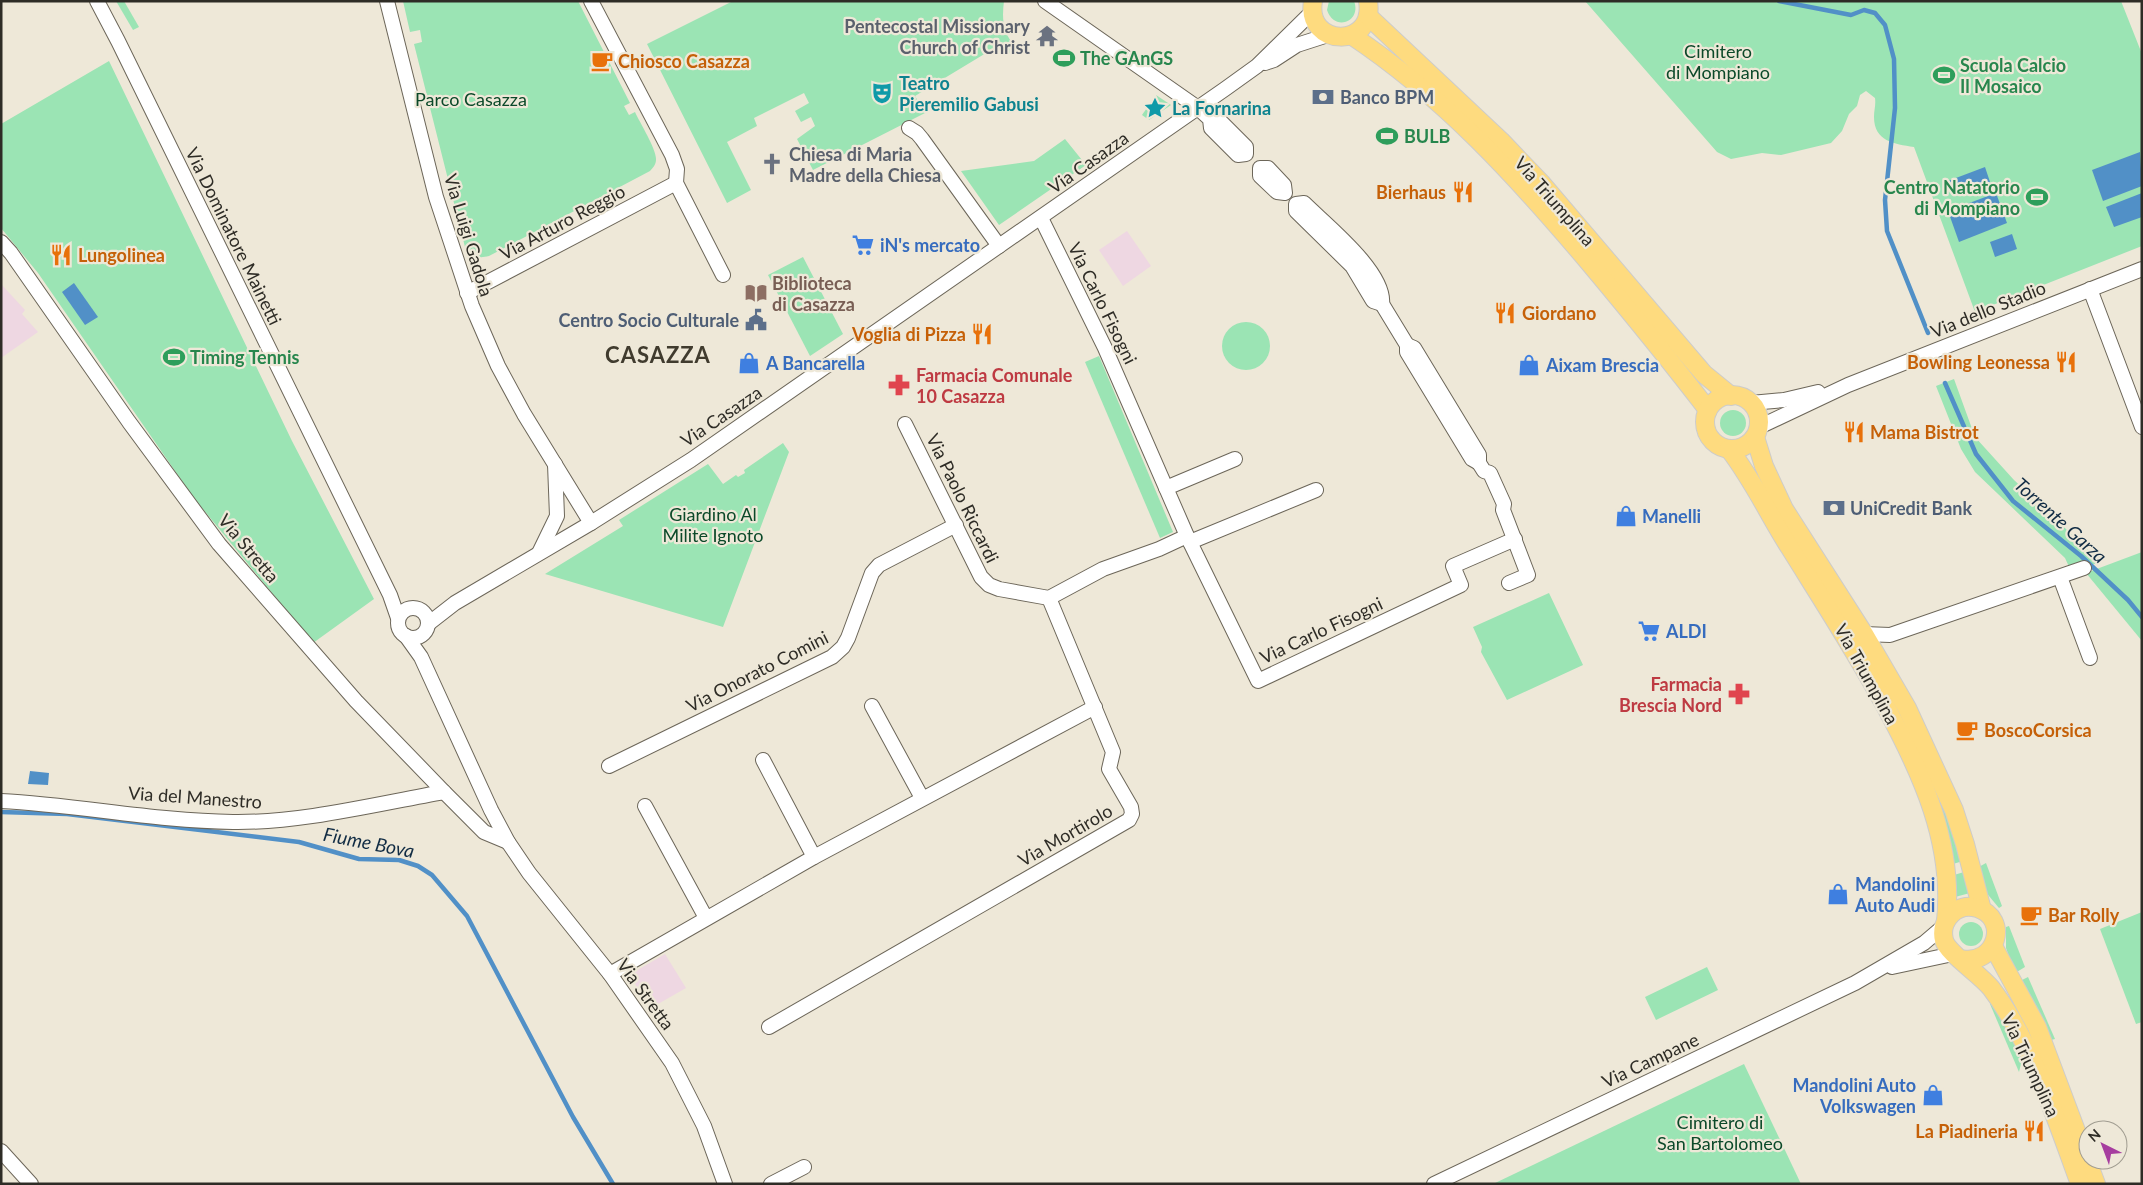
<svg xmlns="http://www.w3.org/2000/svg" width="2143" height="1185" font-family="Lato,sans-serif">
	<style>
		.industrial { fill: #eed7e2 }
		.green { fill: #9be4b4 }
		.water { fill: #5190c7 }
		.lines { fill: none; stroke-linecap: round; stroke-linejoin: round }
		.stream { stroke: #5190c7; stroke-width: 4.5 }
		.minor-casing { stroke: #6c6659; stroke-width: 16 }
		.major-casing { stroke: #cdcccb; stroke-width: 20 }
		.minor { stroke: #fff; stroke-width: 14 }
		.major { stroke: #fedb7f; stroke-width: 18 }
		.labels { text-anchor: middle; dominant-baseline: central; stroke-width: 4.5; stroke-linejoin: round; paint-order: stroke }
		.worship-label { font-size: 18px; font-weight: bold; fill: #5b616d; stroke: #eee8d8; text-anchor: end }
		.park-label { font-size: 18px; fill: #0b4929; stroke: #eee8d8 }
		.leisure-label { font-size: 18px; font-weight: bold; fill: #27864d; stroke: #eee8d8; text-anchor: start }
		.food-label { font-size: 18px; font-weight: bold; fill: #c56008; stroke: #eee8d8; text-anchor: start }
		.culture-label { font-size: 18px; font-weight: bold; fill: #0d838f; stroke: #eee8d8; text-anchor: start }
		.service-label { font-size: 18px; font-weight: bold; fill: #4e5e75; stroke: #eee8d8; text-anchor: start }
		.street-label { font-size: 18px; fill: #2e2c26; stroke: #eee8d8 }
		.shop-label { font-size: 18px; font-weight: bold; fill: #366cbe; stroke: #eee8d8; text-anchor: start }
		.education-label { font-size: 18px; font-weight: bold; fill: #785e54; stroke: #eee8d8; text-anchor: start }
		.health-label { font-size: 18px; font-weight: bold; fill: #be3a42; stroke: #eee8d8; text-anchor: start }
		.water-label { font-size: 19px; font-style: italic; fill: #112c44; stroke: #eee8d8 }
		.district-label { font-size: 22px; font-weight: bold; letter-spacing: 1px; fill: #403b2e; stroke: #eee8d8 }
	</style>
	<rect width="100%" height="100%" fill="#eee8d8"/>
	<!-- industrial -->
	<g class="industrial">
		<path d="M1127,231L1151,266L1123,286L1099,250Z"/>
		<path d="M1,284L25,310L22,314L38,332L1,358Z"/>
		<path d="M665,954L686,988L651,1008L629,975Z"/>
	</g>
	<!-- green -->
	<g class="green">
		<path d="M116,1H124L139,27L133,30Z"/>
		<path d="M403,1H578L630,103L624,106L629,115L635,112C640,123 657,150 656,160C656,164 653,168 650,171L489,256C477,259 473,256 465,247L414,44L422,42L420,30L410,32Z"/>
		<path d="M733,1H1004C1002,17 1002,34 1015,45L1008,55L996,47L915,96L925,113L813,170L797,139L815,126L811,117L801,122L795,111L809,103L804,93L754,118L757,126L727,142L751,190L727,203L647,44Z"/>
		<path d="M1329,1H1354C1362,22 1334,32 1327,10Z"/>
		<path d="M1585,1H2121L2142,54V246L1975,312L1914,147C1894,144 1874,141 1874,117C1874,110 1876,105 1875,98L1866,91L1860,95L1857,106L1849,114L1842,131L1831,143L1781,155L1762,153L1731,159L1717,152Z"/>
		<path d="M109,61L292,441L374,599L313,643L193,497L38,273L1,228V124Z"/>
		<path d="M1156,95L1171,105L1149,120L1142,115Z"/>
		<path d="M1065,139L1086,165L999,225L961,171L1034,161Z"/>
		<path d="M803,257L843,334L810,356L768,275Z"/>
		<circle cx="1246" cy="346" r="24"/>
		<path d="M1099,356L1173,532L1160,538L1085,362Z"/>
		<path d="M1954,379L1975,437L2014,480L2101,562L2071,571L2065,558L1975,472L1961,449L1936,386Z"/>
		<circle cx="1733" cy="423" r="13"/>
		<path d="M783,443L789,452L723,627L545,574L623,526L619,520L708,464L723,484L736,475L738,477L745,473L744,470Z"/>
		<path d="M2142,552V641L2086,573Z"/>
		<path d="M1549,593L1583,665L1507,700L1481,652L1482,647L1473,627Z"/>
		<path d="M1931,776L1948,814L1963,861L1953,864L1928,777Z"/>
		<path d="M1986,863L2002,906L1999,908L1984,890L1977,868Z"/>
		<path d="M1964,872L1970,893L1955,897L1954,875Z"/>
		<path d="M2142,912V1022L2136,1024L2100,929Z"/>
		<circle cx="1971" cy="934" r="12"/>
		<path d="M2009,926L2025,967L2015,973L2006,948V927Z"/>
		<path d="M1707,967L1718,990L1656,1020L1645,997Z"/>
		<path d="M2028,977L2055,1039L2051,1040L2020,981Z"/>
		<path d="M1993,1002L2004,1020L2022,1060L2019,1072L1990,1004Z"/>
		<path d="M1744,1064L1801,1184H1493Z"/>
	</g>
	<!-- water -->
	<g class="water">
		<path d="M2140,152L2142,186L2103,201L2092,170Z"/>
		<path d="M1985,167L1990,182L1954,196L1948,181Z"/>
		<path d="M1996,193L2007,223L1959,242L1948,211Z"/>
		<path d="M2142,193V217L2114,227L2106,207Z"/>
		<path d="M2012,234L2017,249L1995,257L1990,242Z"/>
		<path d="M74,283L98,317L85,325L62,292Z"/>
		<path d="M30,771L49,773L48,785L28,784Z"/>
	</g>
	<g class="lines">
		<!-- stream -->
		<g class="stream">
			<path d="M1779,1L1851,15L1864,10L1875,13L1885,25L1894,59L1895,108L1885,200L1887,231L1928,333"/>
			<path d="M1945,383L1976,454L2013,501L2081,556L2128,600L2142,617"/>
			<path d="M1,812L67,814L299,842L359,859L399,860L418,866L432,875L467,916L573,1117L613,1184"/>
		</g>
		<!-- minor casing -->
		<g class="minor-casing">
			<g id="minor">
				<path d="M97,1L118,41L390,595L398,618"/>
				<path d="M387,1L436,197L472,306L498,366L524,414L591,523"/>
				<path d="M591,1L672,155L677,169L676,183L723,275"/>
				<path d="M1045,1L1198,108L1210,119L1211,128L1238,155L1246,154V147L1219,120L1210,119"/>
				<path d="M1265,63L1274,60L1297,45L1328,35"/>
				<path d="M909,128L917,133L922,139L999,246"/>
				<path d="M1260,168H1268L1284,185L1285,193L1277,192L1260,176Z"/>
				<path d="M1304,203C1325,224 1386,272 1382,304L1373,301L1352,266L1296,211V204Z"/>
				<path d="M1041,218L1105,348L1187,536L1258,681L1461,585L1453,566L1515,539"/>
				<path d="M1,242L11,253L129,422L219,544L356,701L444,792L484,832L508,842"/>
				<path d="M2090,289L2142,427"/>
				<path d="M467,293L676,183"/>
				<path d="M1382,304L1407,345"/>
				<path d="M1407,345L1414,348L1479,455V463L1472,459L1407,352Z"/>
				<path d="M1751,403L1784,400L1818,392"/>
				<path d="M905,424L981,577L989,585L999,589L1049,598L1103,569L1159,549L1187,536"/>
				<path d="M1759,427L1848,385L2142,269"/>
				<path d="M1479,463L1484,471L1490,473L1504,504L1503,510L1528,575L1509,583"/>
				<path d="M1166,488L1235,459"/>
				<path d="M1190,542L1316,490"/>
				<path d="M539,553L557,516L555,464"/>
				<path d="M2060,577L2090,658"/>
				<circle cx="413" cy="623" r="15"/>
				<path d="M428,624L455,603L591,523L691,460L1225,89L1257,66L1312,12"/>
				<path d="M1864,634L1890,635L2084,568"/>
				<path d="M406,636L421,657L491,810L508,842L529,873L610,974L672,1063L704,1126L725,1184"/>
				<path d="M872,706L922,798"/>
				<path d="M763,760L814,857"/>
				<path d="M609,766L832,657L843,647L848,638L872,573L879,565L956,525"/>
				<path d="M1,801C79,805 155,821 233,822C301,823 376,804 444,792"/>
				<path d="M645,806L706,918"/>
				<path d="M1892,967L1953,954"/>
				<path d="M610,974L814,857L1095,707"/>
				<path d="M769,1027L1129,820L1132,814L1131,807L1109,769L1113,752L1049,598"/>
				<path d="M1,1151L31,1184"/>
				<path d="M771,1184L804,1167"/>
				<path d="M1434,1184L1855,983L1924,943L1944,926"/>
			</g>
		</g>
		<!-- major casing -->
		<g class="major-casing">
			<g id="major">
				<path d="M1313,1C1305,48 1376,49 1368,1"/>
				<path d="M1368,16L1501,141L1542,184L1704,374L1731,396"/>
				<path d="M1351,35C1444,97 1515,175 1587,260C1628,309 1669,359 1708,410"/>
				<circle cx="1732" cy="422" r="27"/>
				<path d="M1755,437L1764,466L1784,509L1864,634L1907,708L1954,810L1965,844L1982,910"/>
				<path d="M1729,449C1753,480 1769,515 1790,548C1823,601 1856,652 1886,707C1922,774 1954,843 1946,921"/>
				<path d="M1993,946L2037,1027L2096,1184"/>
				<path d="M1961,959C1997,966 2010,918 1977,908C1957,902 1939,920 1944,940C1947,953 1980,974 1991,988C2031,1040 2057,1122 2080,1184"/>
			</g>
		</g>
		<!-- minor -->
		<use href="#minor" class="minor"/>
		<!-- major -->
		<use href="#major" class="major"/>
	</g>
	<!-- icons -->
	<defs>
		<g id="temple-bare" transform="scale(1.725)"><path d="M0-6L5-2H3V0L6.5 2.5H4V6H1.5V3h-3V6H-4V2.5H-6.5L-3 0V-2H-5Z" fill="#6b7280" stroke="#eee8d8" stroke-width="2.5" paint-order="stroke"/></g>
		<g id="stadium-bare" transform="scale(1.725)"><path d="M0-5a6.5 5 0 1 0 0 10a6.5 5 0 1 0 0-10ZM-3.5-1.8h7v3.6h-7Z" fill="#2e9e5b" stroke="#eee8d8" stroke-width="2.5" paint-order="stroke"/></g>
		<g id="cafe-bare" transform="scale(1.725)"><path d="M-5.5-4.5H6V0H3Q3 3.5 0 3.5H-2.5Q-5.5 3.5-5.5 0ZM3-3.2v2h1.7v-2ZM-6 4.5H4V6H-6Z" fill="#e8710a" stroke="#eee8d8" stroke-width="2.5" paint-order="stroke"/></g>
		<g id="theatre-bare" transform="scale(1.725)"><path d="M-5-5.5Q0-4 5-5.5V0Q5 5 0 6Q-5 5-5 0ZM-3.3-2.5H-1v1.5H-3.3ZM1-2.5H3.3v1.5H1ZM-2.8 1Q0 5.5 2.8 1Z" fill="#0f9aa8" stroke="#eee8d8" stroke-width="2.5" paint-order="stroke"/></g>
		<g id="bank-bare" transform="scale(1.725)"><path d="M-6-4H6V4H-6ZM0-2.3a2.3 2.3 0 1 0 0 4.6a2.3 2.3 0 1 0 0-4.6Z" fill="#5c6f8a" stroke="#eee8d8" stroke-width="2.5" paint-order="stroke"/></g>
		<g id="sight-bare" transform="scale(1.725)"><path d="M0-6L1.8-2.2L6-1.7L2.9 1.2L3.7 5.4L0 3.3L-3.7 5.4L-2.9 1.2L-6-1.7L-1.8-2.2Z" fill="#0f9aa8" stroke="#eee8d8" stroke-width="2.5" paint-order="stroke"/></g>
		<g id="church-bare" transform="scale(1.725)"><path d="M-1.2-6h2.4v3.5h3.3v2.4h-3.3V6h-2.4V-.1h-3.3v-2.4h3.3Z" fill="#6b7280" stroke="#eee8d8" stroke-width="2.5" paint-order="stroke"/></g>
		<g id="restaurant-bare" transform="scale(1.725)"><path d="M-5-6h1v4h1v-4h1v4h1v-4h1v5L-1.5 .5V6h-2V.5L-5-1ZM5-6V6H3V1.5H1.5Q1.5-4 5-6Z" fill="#e8710a" stroke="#eee8d8" stroke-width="2.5" paint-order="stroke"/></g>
		<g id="supermarket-bare" transform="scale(1.725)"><path d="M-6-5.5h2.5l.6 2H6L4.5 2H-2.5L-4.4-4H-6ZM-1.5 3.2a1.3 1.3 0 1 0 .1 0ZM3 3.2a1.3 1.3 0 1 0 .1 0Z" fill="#3f7fe0" stroke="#eee8d8" stroke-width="2.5" paint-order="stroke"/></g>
		<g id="library-bare" transform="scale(1.725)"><path d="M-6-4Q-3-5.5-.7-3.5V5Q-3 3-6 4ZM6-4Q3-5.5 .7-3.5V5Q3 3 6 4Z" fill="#8d6e63" stroke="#eee8d8" stroke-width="2.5" paint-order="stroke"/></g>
		<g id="civic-bare" transform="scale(1.725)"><path d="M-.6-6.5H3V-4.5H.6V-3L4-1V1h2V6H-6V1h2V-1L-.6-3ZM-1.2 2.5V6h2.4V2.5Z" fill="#5c6f8a" stroke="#eee8d8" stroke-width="2.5" paint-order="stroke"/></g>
		<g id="shop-bare" transform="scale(1.725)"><path d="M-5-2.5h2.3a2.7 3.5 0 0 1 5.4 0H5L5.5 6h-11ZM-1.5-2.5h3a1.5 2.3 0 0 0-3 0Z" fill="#3f7fe0" stroke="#eee8d8" stroke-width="2.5" paint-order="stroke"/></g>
		<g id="pharmacy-bare" transform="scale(1.725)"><path d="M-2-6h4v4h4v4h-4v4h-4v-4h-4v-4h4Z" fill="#e0444e" stroke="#eee8d8" stroke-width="2.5" paint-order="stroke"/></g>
	</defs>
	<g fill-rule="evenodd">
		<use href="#temple-bare" x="1047" y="36"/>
		<use href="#stadium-bare" x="1064" y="58"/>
		<use href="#cafe-bare" x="602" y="61"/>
		<use href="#stadium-bare" x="1944" y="75"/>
		<use href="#theatre-bare" x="882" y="93"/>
		<use href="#bank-bare" x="1323" y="97"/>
		<use href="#sight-bare" x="1155" y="108"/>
		<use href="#stadium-bare" x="1387" y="136"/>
		<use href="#church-bare" x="772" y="164"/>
		<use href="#restaurant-bare" x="1463" y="192"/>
		<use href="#stadium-bare" x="2037" y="197"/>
		<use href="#supermarket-bare" x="863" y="245"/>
		<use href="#restaurant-bare" x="61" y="255"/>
		<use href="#library-bare" x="756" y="293"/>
		<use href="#restaurant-bare" x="1505" y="313"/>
		<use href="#civic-bare" x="756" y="320"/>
		<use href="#restaurant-bare" x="982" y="334"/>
		<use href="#stadium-bare" x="174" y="357"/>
		<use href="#restaurant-bare" x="2066" y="362"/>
		<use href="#shop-bare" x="749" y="363"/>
		<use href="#shop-bare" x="1529" y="365"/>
		<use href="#pharmacy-bare" x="899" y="385"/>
		<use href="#restaurant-bare" x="1854" y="432"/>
		<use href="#bank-bare" x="1834" y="508"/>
		<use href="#shop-bare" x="1626" y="516"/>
		<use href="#supermarket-bare" x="1649" y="631"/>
		<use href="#pharmacy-bare" x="1739" y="694"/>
		<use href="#cafe-bare" x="1967" y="730"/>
		<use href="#shop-bare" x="1838" y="894"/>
		<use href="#cafe-bare" x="2031" y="915"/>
		<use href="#shop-bare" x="1933" y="1095"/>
		<use href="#restaurant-bare" x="2034" y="1131"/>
	</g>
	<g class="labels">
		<!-- worship labels -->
		<g class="worship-label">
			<text x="1030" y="26">Pentecostal Missionary<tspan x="1030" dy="21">Church of Christ</tspan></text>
			<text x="789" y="154" text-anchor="start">Chiesa di Maria<tspan x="789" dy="21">Madre della Chiesa</tspan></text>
		</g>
		<!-- park labels -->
		<g class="park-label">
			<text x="1718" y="51">Cimitero<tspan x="1718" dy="21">di Mompiano</tspan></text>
			<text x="471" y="99">Parco Casazza</text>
			<text x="713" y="514">Giardino Al<tspan x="713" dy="21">Milite Ignoto</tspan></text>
			<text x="1720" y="1122">Cimitero di<tspan x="1720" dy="21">San Bartolomeo</tspan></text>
		</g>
		<!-- leisure labels -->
		<g class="leisure-label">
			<text x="1080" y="58">The GAnGS</text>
			<text x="1960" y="65">Scuola Calcio<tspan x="1960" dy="21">Il Mosaico</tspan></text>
			<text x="1404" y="136">BULB</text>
			<text x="2020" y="187" text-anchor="end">Centro Natatorio<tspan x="2020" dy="21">di Mompiano</tspan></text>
			<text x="190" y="357">Timing Tennis</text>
		</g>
		<!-- food labels -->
		<g class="food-label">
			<text x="618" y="61">Chiosco Casazza</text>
			<text x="1446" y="192" text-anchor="end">Bierhaus</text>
			<text x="78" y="255">Lungolinea</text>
			<text x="1522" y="313">Giordano</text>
			<text x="966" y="334" text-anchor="end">Voglia di Pizza</text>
			<text x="2050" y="362" text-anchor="end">Bowling Leonessa</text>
			<text x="1870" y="432">Mama Bistrot</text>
			<text x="1984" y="730">BoscoCorsica</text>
			<text x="2048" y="915">Bar Rolly</text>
			<text x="2018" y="1131" text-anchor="end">La Piadineria</text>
		</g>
		<!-- culture labels -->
		<g class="culture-label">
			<text x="899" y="83">Teatro<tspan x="899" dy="21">Pieremilio Gabusi</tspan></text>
			<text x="1172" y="108">La Fornarina</text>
		</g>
		<!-- service labels -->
		<g class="service-label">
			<text x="1340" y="97">Banco BPM</text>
			<text x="739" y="320" text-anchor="end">Centro Socio Culturale</text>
			<text x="1850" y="508">UniCredit Bank</text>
		</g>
		<!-- street labels -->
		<g class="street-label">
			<text transform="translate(1088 162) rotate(-35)">Via Casazza</text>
			<text transform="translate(1555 201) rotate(49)">Via Triumplina</text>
			<text transform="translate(562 222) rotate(-28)">Via Arturo Reggio</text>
			<text transform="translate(469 235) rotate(73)">Via Luigi Gadola</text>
			<text transform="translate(234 236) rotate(64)">Via Dominatore Mainetti</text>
			<text transform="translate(1103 303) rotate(64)">Via Carlo Fisogni</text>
			<text transform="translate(1988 309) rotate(-22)">Via dello Stadio</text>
			<text transform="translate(721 416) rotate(-34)">Via Casazza</text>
			<text transform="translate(963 498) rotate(64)">Via Paolo Riccardi</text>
			<text transform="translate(249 548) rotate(50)">Via Stretta</text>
			<text transform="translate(1321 630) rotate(-25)">Via Carlo Fisogni</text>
			<text transform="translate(757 671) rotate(-27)">Via Onorato Comini</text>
			<text transform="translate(1867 674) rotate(61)">Via Triumplina</text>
			<text transform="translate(195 797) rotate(4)">Via del Manestro</text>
			<text transform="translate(1065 835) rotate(-30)">Via Mortirolo</text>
			<text transform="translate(646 994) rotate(54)">Via Stretta</text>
			<text transform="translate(1650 1060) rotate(-25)">Via Campane</text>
			<text transform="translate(2031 1065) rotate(65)">Via Triumplina</text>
		</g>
		<!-- shop labels -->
		<g class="shop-label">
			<text x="880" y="245">iN's mercato</text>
			<text x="766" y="363">A Bancarella</text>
			<text x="1546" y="365">Aixam Brescia</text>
			<text x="1642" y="516">Manelli</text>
			<text x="1666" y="631">ALDI</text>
			<text x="1855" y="884">Mandolini<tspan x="1855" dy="21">Auto Audi</tspan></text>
			<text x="1916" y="1085" text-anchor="end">Mandolini Auto<tspan x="1916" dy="21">Volkswagen</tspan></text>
		</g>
		<!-- education labels -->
		<g class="education-label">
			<text x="772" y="283">Biblioteca<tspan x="772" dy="21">di Casazza</tspan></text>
		</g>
		<!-- health labels -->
		<g class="health-label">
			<text x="916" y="375">Farmacia Comunale<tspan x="916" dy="21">10 Casazza</tspan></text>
			<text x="1722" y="684" text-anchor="end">Farmacia<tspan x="1722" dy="21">Brescia Nord</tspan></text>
		</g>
		<!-- water labels -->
		<g class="water-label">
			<text transform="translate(2061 520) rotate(42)">Torrente Garza</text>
			<text transform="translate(369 842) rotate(11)">Fiume Bova</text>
		</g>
		<!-- district labels -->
		<g class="district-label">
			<text x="658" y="354">CASAZZA</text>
		</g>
	</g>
	<!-- border -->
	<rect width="2143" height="1185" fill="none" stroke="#2e2c26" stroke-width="5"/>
	<!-- north arrow -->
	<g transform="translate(2103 1145) rotate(318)"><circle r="24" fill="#eee8d8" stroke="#a19d91"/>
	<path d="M0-4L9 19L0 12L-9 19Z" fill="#a63d9f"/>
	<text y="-8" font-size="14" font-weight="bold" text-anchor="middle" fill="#2e2c26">N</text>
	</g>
</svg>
